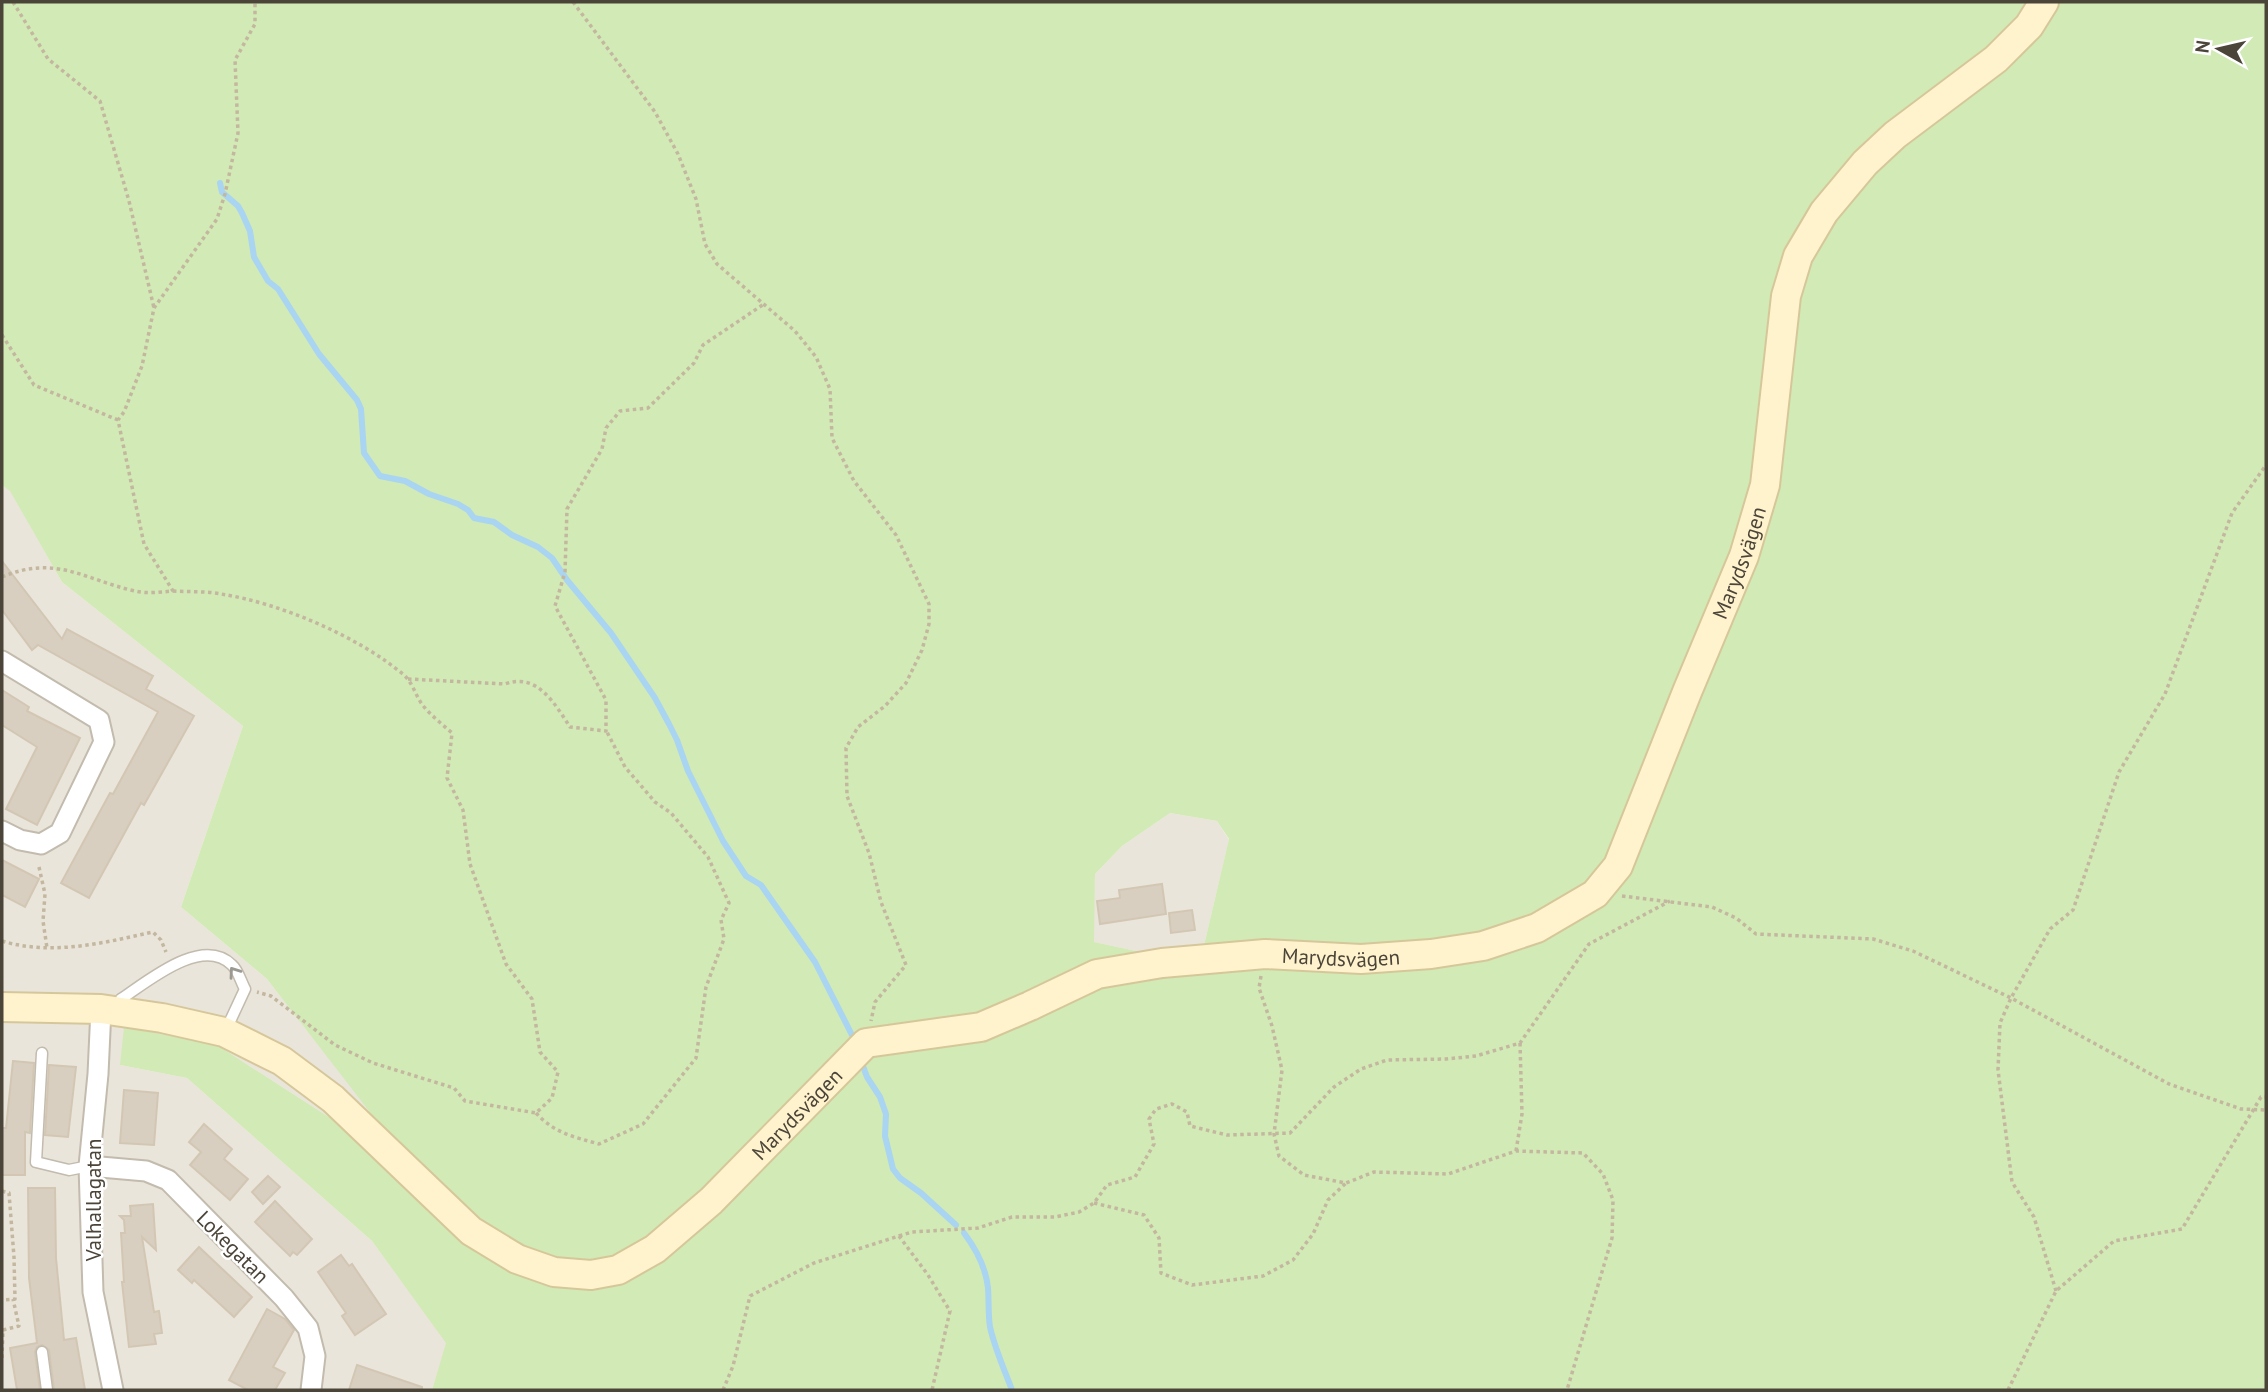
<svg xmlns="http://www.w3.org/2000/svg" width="2268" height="1392" font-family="'PT Sans',sans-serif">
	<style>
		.residential { fill: #eae5da }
		.green { fill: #d2eab5; fill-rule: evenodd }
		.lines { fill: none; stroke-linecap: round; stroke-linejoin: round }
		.stream { stroke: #a9d4f2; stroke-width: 6 }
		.building { fill: #d8cfc1; stroke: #d3c7b4; stroke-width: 2 }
		.lane-casing { stroke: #c2bbae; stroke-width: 13 }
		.street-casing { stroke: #c2bbae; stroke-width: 23 }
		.secondary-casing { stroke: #d6c79b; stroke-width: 32 }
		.path { stroke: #c4b79f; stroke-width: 3.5; stroke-dasharray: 3.5 3.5; stroke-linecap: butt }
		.lane { stroke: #fff; stroke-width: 10 }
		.street { stroke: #fff; stroke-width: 19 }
		.secondary { stroke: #fff3cd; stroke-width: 28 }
		.oneway { stroke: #9c9892 }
		.labels { text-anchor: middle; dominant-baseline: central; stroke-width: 5; stroke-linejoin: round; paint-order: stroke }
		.street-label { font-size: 21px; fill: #4b4439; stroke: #fff }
	</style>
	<rect width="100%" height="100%" fill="#f6f3ec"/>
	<!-- residential -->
	<g class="residential">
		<path d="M2,485L10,490L62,582L243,726L181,907L267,979L370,1111L352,1132L217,1045L120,1065L187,1078L372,1241L447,1343L432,1390H2Z"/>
		<path d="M1170,813L1217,821L1229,840L1202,954L1145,953L1093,942L1095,874L1122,846Z"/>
	</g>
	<!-- green -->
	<path class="green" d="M2,2H2266V1390H432L446,1343L372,1241L187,1078L120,1065L124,1027L217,1045L352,1132L369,1111L267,979L181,907L243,726L62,582L10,491L2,485ZM1170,813L1217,821L1229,839L1202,954L1145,953L1094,942L1095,874L1122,846Z"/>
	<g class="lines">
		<!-- stream -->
		<g class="stream">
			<path d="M220,183L222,192L238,206L242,213L250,231L254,257L268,281L278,289L319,354L357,400L361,409L364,453L380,476L405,481L429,494L458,504L468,510L474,518L494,522L512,535L538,547L552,558L567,580L611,633L655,698L669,724L677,740L688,771L723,841L746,876L761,885L815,962L854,1039"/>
			<path d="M860,1058L867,1077L880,1097L886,1114L885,1136L893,1169L900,1178L921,1193L956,1225"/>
			<path d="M964,1233C976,1249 986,1268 988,1288C989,1302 988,1314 990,1327C995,1349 1004,1369 1012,1390"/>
		</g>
	</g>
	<!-- building -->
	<g class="building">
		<path d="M2,561L62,639L67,629L153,676L146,689L194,716L144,805L141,803L89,898L61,883L110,793L113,794L158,712L38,645L32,650L2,610Z"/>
		<path d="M2,690L29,707L27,711L80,738L37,825L6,809L37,747L2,725Z"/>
		<path d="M2,860L39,879L25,907L2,895Z"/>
		<path d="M1162,884L1166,914L1100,924L1097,901L1120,898L1119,890Z"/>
		<path d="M1192,910L1195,930L1171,933L1169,913Z"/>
		<path d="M13,1061L34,1063L30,1133L25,1132V1175H2V1128H6Z"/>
		<path d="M49,1065L76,1067L68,1137L45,1135Z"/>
		<path d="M124,1090L158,1093L154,1145L120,1143Z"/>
		<path d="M204,1124L232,1149L224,1159L248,1179L230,1200L190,1165L201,1152L189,1142Z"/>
		<path d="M268,1176L280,1187L263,1204L252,1192Z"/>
		<path d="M28,1188H55L56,1258L64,1340L76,1338L85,1390H54L49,1350L42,1345L37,1347L35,1352L40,1390H17L10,1348L37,1343L29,1278Z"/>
		<path d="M275,1201L312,1239L297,1255L293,1252L290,1256L255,1222Z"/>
		<path d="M153,1204L156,1250L142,1237L154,1312L159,1311L162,1333L154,1334L156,1344L129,1347L122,1282H124L121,1233H125L124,1220L120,1216H131L130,1206Z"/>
		<path d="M199,1247L252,1297L234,1317L194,1280L192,1283L178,1270Z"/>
		<path d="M341,1255L349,1266L352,1264L386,1314L355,1335L342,1316L346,1313L318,1272Z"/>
		<path d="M267,1309L285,1319L294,1330L273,1367L285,1373L275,1390H248L229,1380Z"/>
		<path d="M357,1365L422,1387V1390H349Z"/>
	</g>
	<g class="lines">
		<!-- lane casing -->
		<g class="lane-casing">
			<g id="lane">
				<path d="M119,1008L121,999C147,982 202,935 232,965C238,970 241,982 245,989L225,1032"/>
				<path d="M42,1053L36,1162L69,1170L89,1166"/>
				<path d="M42,1352L47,1390"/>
			</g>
		</g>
		<!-- street casing -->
		<g class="street-casing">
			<g id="street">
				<path d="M2,661L99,720L104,742L60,833L41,844L20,840L2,831"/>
				<path d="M101,1009L98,1074L89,1166L93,1292L113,1390"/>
				<path d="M89,1166L146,1171L168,1180L284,1298L308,1328L315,1356L311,1390"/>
			</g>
		</g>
		<!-- secondary casing -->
		<g class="secondary-casing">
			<g id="secondary">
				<path id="s1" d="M2,1007L101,1009L162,1018L224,1032L282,1061L333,1099L471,1231L517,1259L554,1272L591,1275L618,1270L655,1249L711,1201L866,1043L981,1027L1030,1006L1097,974L1162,963L1265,954L1361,959L1431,954L1483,946L1537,928L1595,894L1618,866L1687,692L1744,556L1765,485L1786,296L1798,256L1824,212L1865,163L1895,135L1996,59L2029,26L2044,2"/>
			</g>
		</g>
		<!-- path -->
		<g class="path">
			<path d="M13,2L48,59L100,101L129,201L154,308"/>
			<path d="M573,2L655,112L678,154L696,199L705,244L717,264L795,331L816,357L830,389L832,438L854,481L896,535L929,604V624L922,650L906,683L885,706L858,727L846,748L847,796L869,853L881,902L906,965L875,1002L871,1021"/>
			<path d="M2,335L34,385L118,420"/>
			<path d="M2,577C56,554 85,580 135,591C147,594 161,592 173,591L144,544L118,420L124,412L142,366L154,308L217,219L225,194L238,133L235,60L255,24V2"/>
			<path d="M173,591C189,592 206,591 221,594C280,603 360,637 405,676C414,685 416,698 425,708C433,717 443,725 452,733L447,778L463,810L470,864L506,964L532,999L540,1052L558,1072L552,1098L536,1113L465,1101L454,1088L373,1063L335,1045L271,996L257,992"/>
			<path d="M408,679L505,684C537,672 555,704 570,727L606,731V700L555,606L565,572L567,509L602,449L606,428L620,411L648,408L694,363L703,345L764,304"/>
			<path d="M39,867L45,894L43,921L47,948"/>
			<path d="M1622,896L1712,907L1736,918L1756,934L1873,939L1913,951L2011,998L2169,1084L2241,1109L2266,1110"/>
			<path d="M2,941C52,956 103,943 153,932L161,940L166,952"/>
			<path d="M1261,976L1259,988L1272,1026L1282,1070L1274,1134L1279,1156L1304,1175L1346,1183L1374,1172L1448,1174L1516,1151L1583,1153L1603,1174L1613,1200L1612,1238L1567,1390"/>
			<path d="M536,1113C554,1133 574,1137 599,1144L643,1124L696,1058L706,987L724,939L721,920L729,903L708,857L671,813L655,802L625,767L607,732"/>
			<path d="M1516,1151L1522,1114L1520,1043"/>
			<path d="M2,1191L9,1193L14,1257L15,1299L2,1300"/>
			<path d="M1094,1203L1144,1215L1159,1238L1161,1273L1192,1285L1263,1276L1293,1260L1313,1234L1328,1200L1346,1183"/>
			<path d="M899,1236L912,1232L978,1228L1012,1217H1055L1079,1212L1094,1203L1107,1185L1135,1177L1154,1144L1149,1119L1156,1109L1172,1104L1187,1112L1190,1126L1227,1135L1290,1133L1334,1087L1361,1069L1387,1060L1446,1059L1476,1056L1520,1043L1589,944L1670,901"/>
			<path d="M2056,1291L2034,1217L2012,1182L1998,1070L2000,1023L2011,998L2050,929L2073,910L2119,772L2165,694L2232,513L2266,465"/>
			<path d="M2,1358L3,1330L19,1326L13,1299"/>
			<path d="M723,1390L733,1366L750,1296L814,1263L899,1236L928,1275L950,1311L932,1390"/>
			<path d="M2008,1390L2056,1291L2114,1241L2182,1229L2261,1097H2266"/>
		</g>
		<!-- lane -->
		<use href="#lane" class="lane"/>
		<!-- street -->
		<use href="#street" class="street"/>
		<!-- secondary -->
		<use href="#secondary" class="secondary"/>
	</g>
	<!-- one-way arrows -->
	<defs><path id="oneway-chevron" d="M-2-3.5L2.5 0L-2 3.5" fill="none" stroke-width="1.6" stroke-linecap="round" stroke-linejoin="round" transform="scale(1.75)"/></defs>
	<use class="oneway" href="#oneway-chevron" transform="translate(234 972) rotate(-125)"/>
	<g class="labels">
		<!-- street labels -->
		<g class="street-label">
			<text stroke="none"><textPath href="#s1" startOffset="2158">Marydsvägen</textPath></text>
			<text stroke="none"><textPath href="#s1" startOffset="1528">Marydsvägen</textPath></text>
			<text stroke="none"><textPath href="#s1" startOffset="940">Marydsvägen</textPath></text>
			<text transform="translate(93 1200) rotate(-90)">Valhallagatan</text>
			<text transform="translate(233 1247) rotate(45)">Lokegatan</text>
		</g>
	</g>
	<!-- border -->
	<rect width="2268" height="1392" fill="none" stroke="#4b4439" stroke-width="7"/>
	<!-- north arrow -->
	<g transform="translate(2219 49) rotate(278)" stroke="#ffffff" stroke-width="5" paint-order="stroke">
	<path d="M0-5L12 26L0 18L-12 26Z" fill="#4b4439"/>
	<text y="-10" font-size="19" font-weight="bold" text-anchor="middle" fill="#4b4439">N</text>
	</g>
</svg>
